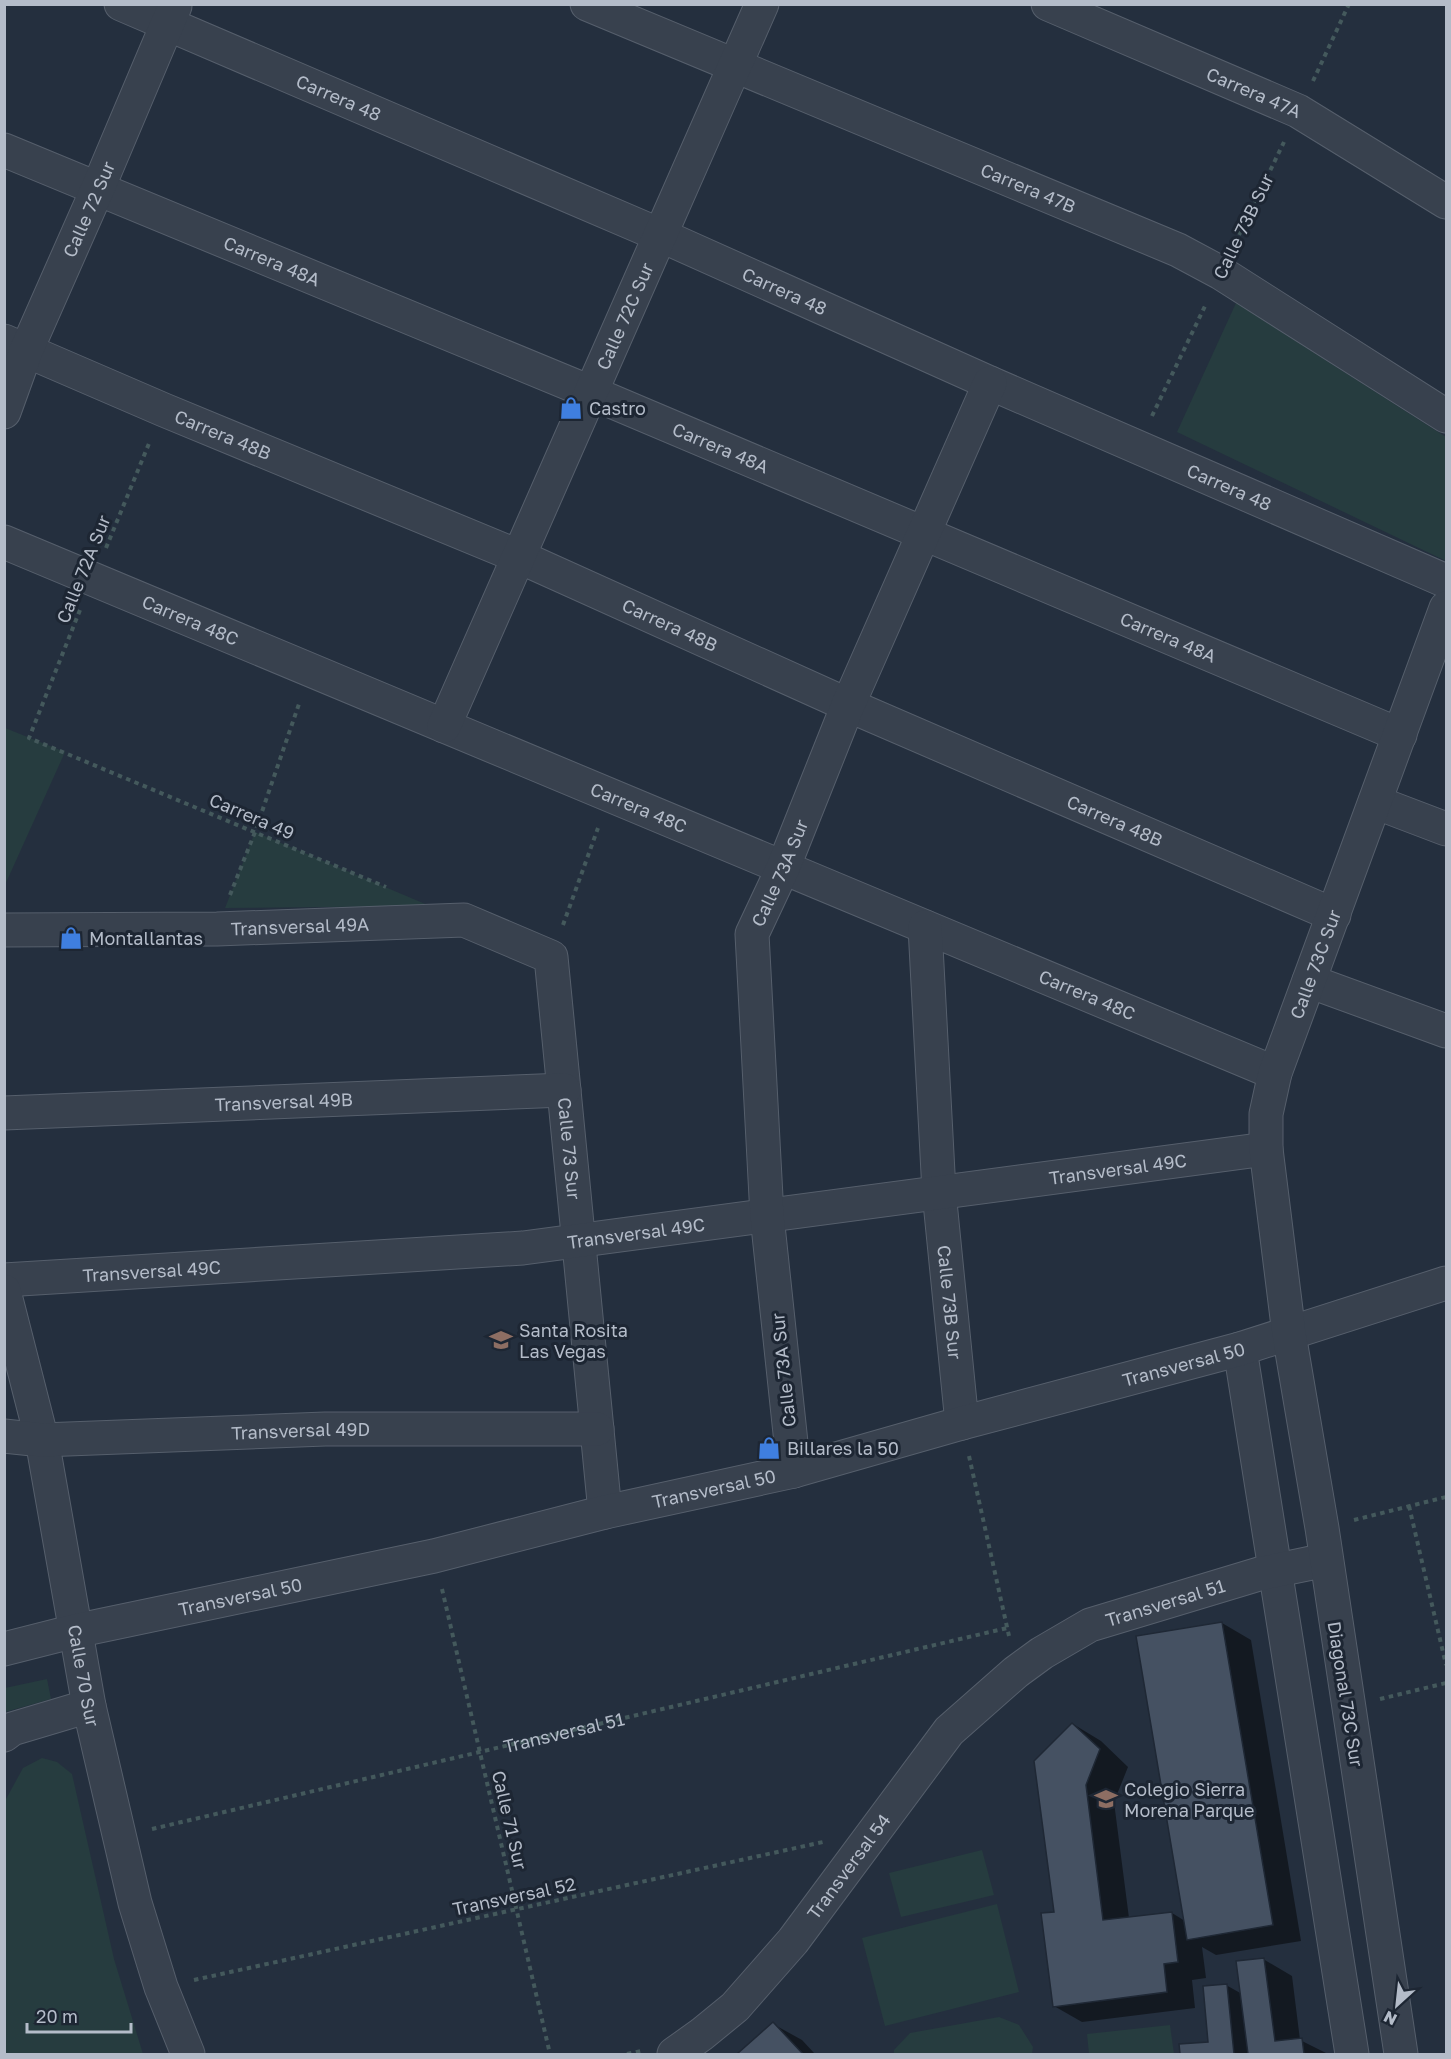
<svg xmlns="http://www.w3.org/2000/svg" width="1451" height="2059" font-family="'Golos Text',sans-serif">
	<style>
		.green { fill: #263c3f }
		.shadow { fill: #0007 }
		.building { fill: #455162; stroke: #1f2835; stroke-width: 1.5 }
		.lines { fill: none; stroke-linecap: round; stroke-linejoin: round }
		.minor-casing { stroke: #565f6c; stroke-width: 35 }
		.path { stroke: #44595c; stroke-width: 4; stroke-dasharray: 4.5 4.5; stroke-linecap: butt }
		.minor { stroke: #38414e; stroke-width: 33 }
		.labels { text-anchor: middle; dominant-baseline: central; stroke-width: 6; stroke-linejoin: round; paint-order: stroke }
		.street-label { font-size: 18px; fill: #b4bcc9; stroke: #1d2633 }
		.poi-label { font-size: 18px; fill: #b4bcc9; stroke: #1d2633; text-anchor: start }
	</style>
	<rect width="100%" height="100%" fill="#242f3e"/>
	<!-- green -->
	<g class="green">
		<path d="M1236,303L1446,437V561L1177,432Z"/>
		<path d="M5,728L65,752L5,885Z"/>
		<path d="M255,832L430,906L225,908Z"/>
		<path d="M47,1679L51,1699L5,1712V1688Z"/>
		<path d="M42,1758L57,1762L72,1774L114,1959L143,2054H5V1801L23,1768Z"/>
		<path d="M982,1850L994,1895L901,1917L889,1873Z"/>
		<path d="M997,1904L1019,1992L885,2026L862,1938Z"/>
		<path d="M999,2017L1019,2025L1033,2047L1032,2054H894V2050L910,2033Z"/>
		<path d="M1170,2025L1174,2054H1089L1087,2034Z"/>
	</g>
	<!-- shadow -->
	<g class="shadow">
		<path d="M1222,1623L1251,1640L1301,1941L1216,1955L1202,1947L1206,1978L1192,1980L1195,2008L1082,2022L1054,2006L1056,1913L1073,1724L1101,1741L1128,1767L1114,1802L1129,1918L1172,1913L1185,1921Z"/>
		<path d="M1263,1959L1292,1976L1300,2040L1328,2054H1182L1181,2046L1210,2043L1226,1985L1242,1994Z"/>
		<path d="M773,2024L802,2040L815,2054H739Z"/>
	</g>
	<!-- building -->
	<g class="building">
		<path d="M1222,1622L1273,1925L1187,1940L1136,1636Z"/>
		<path d="M1072,1723L1100,1749L1086,1785L1103,1920L1172,1912L1178,1962L1164,1964L1167,1992L1053,2007L1041,1913L1054,1912L1034,1761Z"/>
		<path d="M1264,1958L1275,2041L1302,2038L1304,2054H1248L1236,1961Z"/>
		<path d="M1227,1984L1234,2054H1180L1179,2044L1208,2042L1203,1986Z"/>
		<path d="M773,2022L803,2054H737Z"/>
	</g>
	<g class="lines">
		<!-- minor casing -->
		<g class="minor-casing">
			<g id="minor">
				<path id="s2" d="M121,4L660,235L990,383L1446,581"/>
				<path id="s3" d="M587,4L1178,250L1221,273L1446,416"/>
				<path id="s4" d="M1048,4L1298,111L1446,202"/>
				<path id="s5" d="M4,150L592,393L1400,735"/>
				<path id="s6" d="M4,341L164,410L520,557L848,705L1334,915"/>
				<path id="s7" d="M4,412L26,351L98,188L175,6"/>
				<path id="s8" d="M4,542L1275,1073"/>
				<path id="s9" d="M444,726L762,4"/>
				<path d="M1375,802L1446,829"/>
				<path id="s10" d="M925,927L939,1192L962,1423"/>
				<path id="s11" d="M4,930L217,929L464,920L551,957L605,1512"/>
				<path d="M1309,981L1446,1031"/>
				<path id="s12" d="M4,1113L564,1090"/>
				<path id="s13" d="M4,1280L523,1248L1266,1149"/>
				<path id="s14" d="M4,1291L42,1440L89,1706L135,1903L161,1987L188,2054"/>
				<path d="M1240,1349L1352,2054"/>
				<path id="s15" d="M4,1436L42,1440L325,1429H597"/>
				<path id="s16" d="M794,1471L767,1216L752,934L783,868L848,705L990,383"/>
				<path id="s17" d="M4,1649L75,1631L434,1556L605,1512L794,1471L962,1423L1240,1349L1446,1283"/>
				<path d="M4,1735L12,1729L89,1706"/>
				<path id="s18" d="M674,2054L702,2034L735,2007L793,1941L949,1731L1016,1672L1042,1653L1090,1625L1259,1574L1326,1560"/>
				<path id="s19" d="M1401,2054L1322,1528L1289,1334L1266,1149V1114L1275,1073L1446,608"/>
			</g>
		</g>
		<!-- path -->
		<g class="path">
			<path d="M1313,81L1349,4"/>
			<path d="M1235,243L1284,142"/>
			<path d="M1152,416L1206,304"/>
			<path d="M106,548L150,441"/>
			<path d="M80,610L29,738L386,887"/>
			<path d="M230,895L255,832L300,701"/>
			<path d="M563,925L598,828"/>
			<path d="M969,1456L1009,1636"/>
			<path d="M1409,1506L1446,1665"/>
			<path d="M1354,1520L1446,1497"/>
			<path d="M442,1589L550,2054"/>
			<path d="M1380,1699L1446,1683"/>
			<path id="s1" d="M152,1829L1007,1628"/>
			<path d="M194,1980L823,1842"/>
			<path d="M627,2054L641,2051"/>
		</g>
		<!-- minor -->
		<use href="#minor" class="minor"/>
	</g>
	<!-- icons -->
	<defs>
		<g id="shop-bare" transform="scale(1.8)"><path d="M-5-2.5h2.3a2.7 3.5 0 0 1 5.4 0H5L5.5 6h-11ZM-1.5-2.5h3a1.5 2.3 0 0 0-3 0Z" fill="#3f7fe0" stroke="#1d2633" stroke-width="2.5" paint-order="stroke"/></g>
		<g id="school-bare" transform="scale(1.8)"><path d="M0-5L7-2L0 1L-7-2ZM-4 1L0 2.5L4 1V4Q0 6-4 4Z" fill="#8d6e63" stroke="#1d2633" stroke-width="2.5" paint-order="stroke"/></g>
	</defs>
	<g fill-rule="evenodd">
		<use href="#shop-bare" x="571" y="408"/>
		<use href="#shop-bare" x="71" y="938"/>
		<use href="#school-bare" x="501" y="1340"/>
		<use href="#shop-bare" x="769" y="1448"/>
		<use href="#school-bare" x="1106" y="1799"/>
	</g>
	<g class="labels">
		<!-- street labels -->
		<g class="street-label">
			<text stroke="none"><textPath href="#s4" startOffset="224">Carrera 47A</textPath></text>
			<text stroke="none"><textPath href="#s2" startOffset="237">Carrera 48</textPath></text>
			<text stroke="none"><textPath href="#s3" startOffset="478">Carrera 47B</textPath></text>
			<text stroke="none"><textPath href="#s7" startOffset="220">Calle 72 Sur</textPath></text>
			<text transform="translate(1243 226) rotate(-64)">Calle 73B Sur</text>
			<text stroke="none"><textPath href="#s5" startOffset="290">Carrera 48A</textPath></text>
			<text stroke="none"><textPath href="#s2" startOffset="723">Carrera 48</textPath></text>
			<text stroke="none"><textPath href="#s9" startOffset="448">Calle 72C Sur</textPath></text>
			<text stroke="none"><textPath href="#s6" startOffset="238">Carrera 48B</textPath></text>
			<text stroke="none"><textPath href="#s5" startOffset="776">Carrera 48A</textPath></text>
			<text stroke="none"><textPath href="#s2" startOffset="1209">Carrera 48</textPath></text>
			<text transform="translate(83 569) rotate(-68)">Calle 72A Sur</text>
			<text stroke="none"><textPath href="#s8" startOffset="202">Carrera 48C</textPath></text>
			<text stroke="none"><textPath href="#s6" startOffset="724">Carrera 48B</textPath></text>
			<text stroke="none"><textPath href="#s5" startOffset="1262">Carrera 48A</textPath></text>
			<text stroke="none"><textPath href="#s8" startOffset="688">Carrera 48C</textPath></text>
			<text transform="translate(252 816) rotate(23)">Carrera 49</text>
			<text stroke="none"><textPath href="#s6" startOffset="1210">Carrera 48B</textPath></text>
			<text stroke="none"><textPath href="#s16" startOffset="606">Calle 73A Sur</textPath></text>
			<text stroke="none"><textPath href="#s11" startOffset="296">Transversal 49A</textPath></text>
			<text stroke="none"><textPath href="#s19" startOffset="1108">Calle 73C Sur</textPath></text>
			<text stroke="none"><textPath href="#s8" startOffset="1174">Carrera 48C</textPath></text>
			<text stroke="none"><textPath href="#s12" startOffset="280">Transversal 49B</textPath></text>
			<text stroke="none"><textPath href="#s11" startOffset="747">Calle 73 Sur</textPath></text>
			<text stroke="none"><textPath href="#s13" startOffset="1120">Transversal 49C</textPath></text>
			<text stroke="none"><textPath href="#s13" startOffset="634">Transversal 49C</textPath></text>
			<text stroke="none"><textPath href="#s13" startOffset="148">Transversal 49C</textPath></text>
			<text stroke="none"><textPath href="#s10" startOffset="376">Calle 73B Sur</textPath></text>
			<text stroke="none"><textPath href="#s17" startOffset="1214">Transversal 50</textPath></text>
			<text transform="translate(783 1370) rotate(-96)">Calle 73A Sur</text>
			<text stroke="none"><textPath href="#s15" startOffset="297">Transversal 49D</textPath></text>
			<text stroke="none"><textPath href="#s17" startOffset="728">Transversal 50</textPath></text>
			<text stroke="none"><textPath href="#s17" startOffset="242">Transversal 50</textPath></text>
			<text stroke="none"><textPath href="#s18" startOffset="682">Transversal 51</textPath></text>
			<text stroke="none"><textPath href="#s14" startOffset="393">Calle 70 Sur</textPath></text>
			<text transform="translate(1346 1694) rotate(81)">Diagonal 73C Sur</text>
			<text stroke="none"><textPath href="#s1" startOffset="423">Transversal 51</textPath></text>
			<text transform="translate(510 1820) rotate(77)">Calle 71 Sur</text>
			<text stroke="none"><textPath href="#s18" startOffset="258">Transversal 54</textPath></text>
			<text transform="translate(514 1896) rotate(-12)">Transversal 52</text>
		</g>
		<!-- poi labels -->
		<g class="poi-label">
			<text x="589" y="408">Castro</text>
			<text x="89" y="938">Montallantas</text>
			<text x="519" y="1330">Santa Rosita<tspan x="519" dy="21">Las Vegas</tspan></text>
			<text x="787" y="1448">Billares la 50</text>
			<text x="1124" y="1789">Colegio Sierra<tspan x="1124" dy="21">Morena Parque</tspan></text>
		</g>
	</g>
	<!-- border -->
	<rect width="1451" height="2059" fill="none" stroke="#b4bcc9" stroke-width="12"/>
	<!-- north arrow -->
	<g transform="translate(1397 2005) rotate(207)" stroke="#1d2633" stroke-width="4.5" paint-order="stroke">
	<path d="M0-4.5L10 22L0 15L-10 22Z" fill="#b4bcc9"/>
	<text y="-9" font-size="16" font-weight="bold" text-anchor="middle" fill="#b4bcc9">N</text>
	</g>
	<!-- scale -->
	<path d="M27 2023v9h104v-9" fill="none" stroke="#b4bcc9" stroke-width="3"/>
	<text x="36" y="2023" font-size="18" fill="#b4bcc9" stroke="#1d2633" stroke-width="4.5" paint-order="stroke">20 m</text>
</svg>
